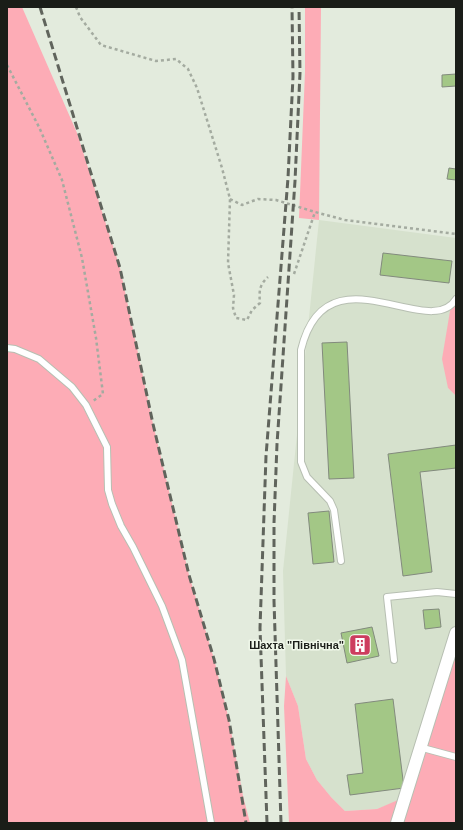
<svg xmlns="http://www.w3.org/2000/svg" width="463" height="830" font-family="Arial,sans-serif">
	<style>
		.built { fill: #d6e1cd }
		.green { fill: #fdacb6 }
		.building { fill: #a3c786; stroke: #828a7d }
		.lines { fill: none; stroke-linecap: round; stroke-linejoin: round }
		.service-casing { stroke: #b7bfb2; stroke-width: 8 }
		.minor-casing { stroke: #b7bfb2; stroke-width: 14 }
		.path { stroke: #a4aba0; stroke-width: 2.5; stroke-dasharray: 3 3; stroke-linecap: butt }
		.service { stroke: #fff; stroke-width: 6 }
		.minor { stroke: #fff; stroke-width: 12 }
		.rail { stroke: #60645c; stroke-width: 3; stroke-dasharray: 8 4; stroke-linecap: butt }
		.labels { text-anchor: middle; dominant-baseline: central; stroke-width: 3; stroke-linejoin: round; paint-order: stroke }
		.poi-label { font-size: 11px; font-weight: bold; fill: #1a1d18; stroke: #f0f8ea; text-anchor: end }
	</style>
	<rect width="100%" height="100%" fill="#e3ebdd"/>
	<!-- built -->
	<path class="built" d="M319,220L456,238V299L448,388L456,396V633L398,801L377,809L345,811L331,797L317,780L306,759L298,706L286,676L283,571Z"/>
	<!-- green -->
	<g class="green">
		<path d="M7,7H22L77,133L120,268L153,424L189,575L214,659L229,720L243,796L250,823H7Z"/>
		<path d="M305,7H321L319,220L299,218L305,72Z"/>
		<path d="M456,299V396L448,388L442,359L451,305Z"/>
		<path d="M456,633V823H289L284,706L286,676L298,706L306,759L317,780L331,797L345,811L377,809L398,800Z"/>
	</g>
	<!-- building -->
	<g class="building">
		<path d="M456,74V86L442,87V75Z"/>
		<path d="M449,168L456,169V180L447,179Z"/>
		<path d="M383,253L452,261L449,283L380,275Z"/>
		<path d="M347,342L354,478L329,479L322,343Z"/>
		<path d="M456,445V468L420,472L432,572L403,576L388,454Z"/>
		<path d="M329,511L334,562L313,564L308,513Z"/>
		<path d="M439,609L441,627L425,629L423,610Z"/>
		<path d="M372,627L379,656L347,663L341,633Z"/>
		<path d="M393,699L404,788L350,795L347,775L363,773L355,704Z"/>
	</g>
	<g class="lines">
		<!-- service casing -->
		<g class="service-casing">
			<g id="service">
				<path d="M7,348L15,349L39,359L72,387L86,405L107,447L108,490L112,504L121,526L133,547L162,606L182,660L211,823"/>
				<path d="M341,561L334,510L330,501L307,477L301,462V350C326,245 430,343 456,299"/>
				<path d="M394,660L387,597L437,592L456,594"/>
				<path d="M419,747L456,757"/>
			</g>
		</g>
		<!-- minor casing -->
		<g class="minor-casing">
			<path id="minor" d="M397,823L456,633"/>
		</g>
		<!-- path -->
		<g class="path">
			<path d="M76,7L80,17L101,45L156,61L176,59L188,69L197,88L222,168L230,199L228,263L234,295L233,308L236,318L247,320L252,310L260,303C259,292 259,285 268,277"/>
			<path d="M7,65L39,127L62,180L82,258L96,338L103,394L93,401"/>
			<path d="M230,199L242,205L258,199L276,200L315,212"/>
			<path d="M294,274L315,212L345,220L456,234"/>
		</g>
		<!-- service -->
		<use href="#service" class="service"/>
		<!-- minor -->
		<use href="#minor" class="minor"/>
		<!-- rail -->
		<g class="rail">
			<path d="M40,7L120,268L153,424L189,575L214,659L229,720L246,823"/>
			<path d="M267,823L260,628L266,456L288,178L293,77L292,7"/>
			<path d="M281,823L274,601V523L277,444L295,181L300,73L299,7"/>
		</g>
	</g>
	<!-- icons -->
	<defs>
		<g id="building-square" transform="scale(1.15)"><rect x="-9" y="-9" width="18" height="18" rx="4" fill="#cd3d5e" stroke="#f0f8ea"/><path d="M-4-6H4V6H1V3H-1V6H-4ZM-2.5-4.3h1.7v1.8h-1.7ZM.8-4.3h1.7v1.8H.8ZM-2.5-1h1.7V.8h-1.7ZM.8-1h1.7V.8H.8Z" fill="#fff"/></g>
	</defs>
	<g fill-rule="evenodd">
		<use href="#building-square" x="360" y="645"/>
	</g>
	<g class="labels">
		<!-- poi labels -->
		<g class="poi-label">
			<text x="344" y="645">Шахта "Північна"</text>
		</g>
	</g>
	<!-- border -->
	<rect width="463" height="830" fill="none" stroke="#1a1d18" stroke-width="16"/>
</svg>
